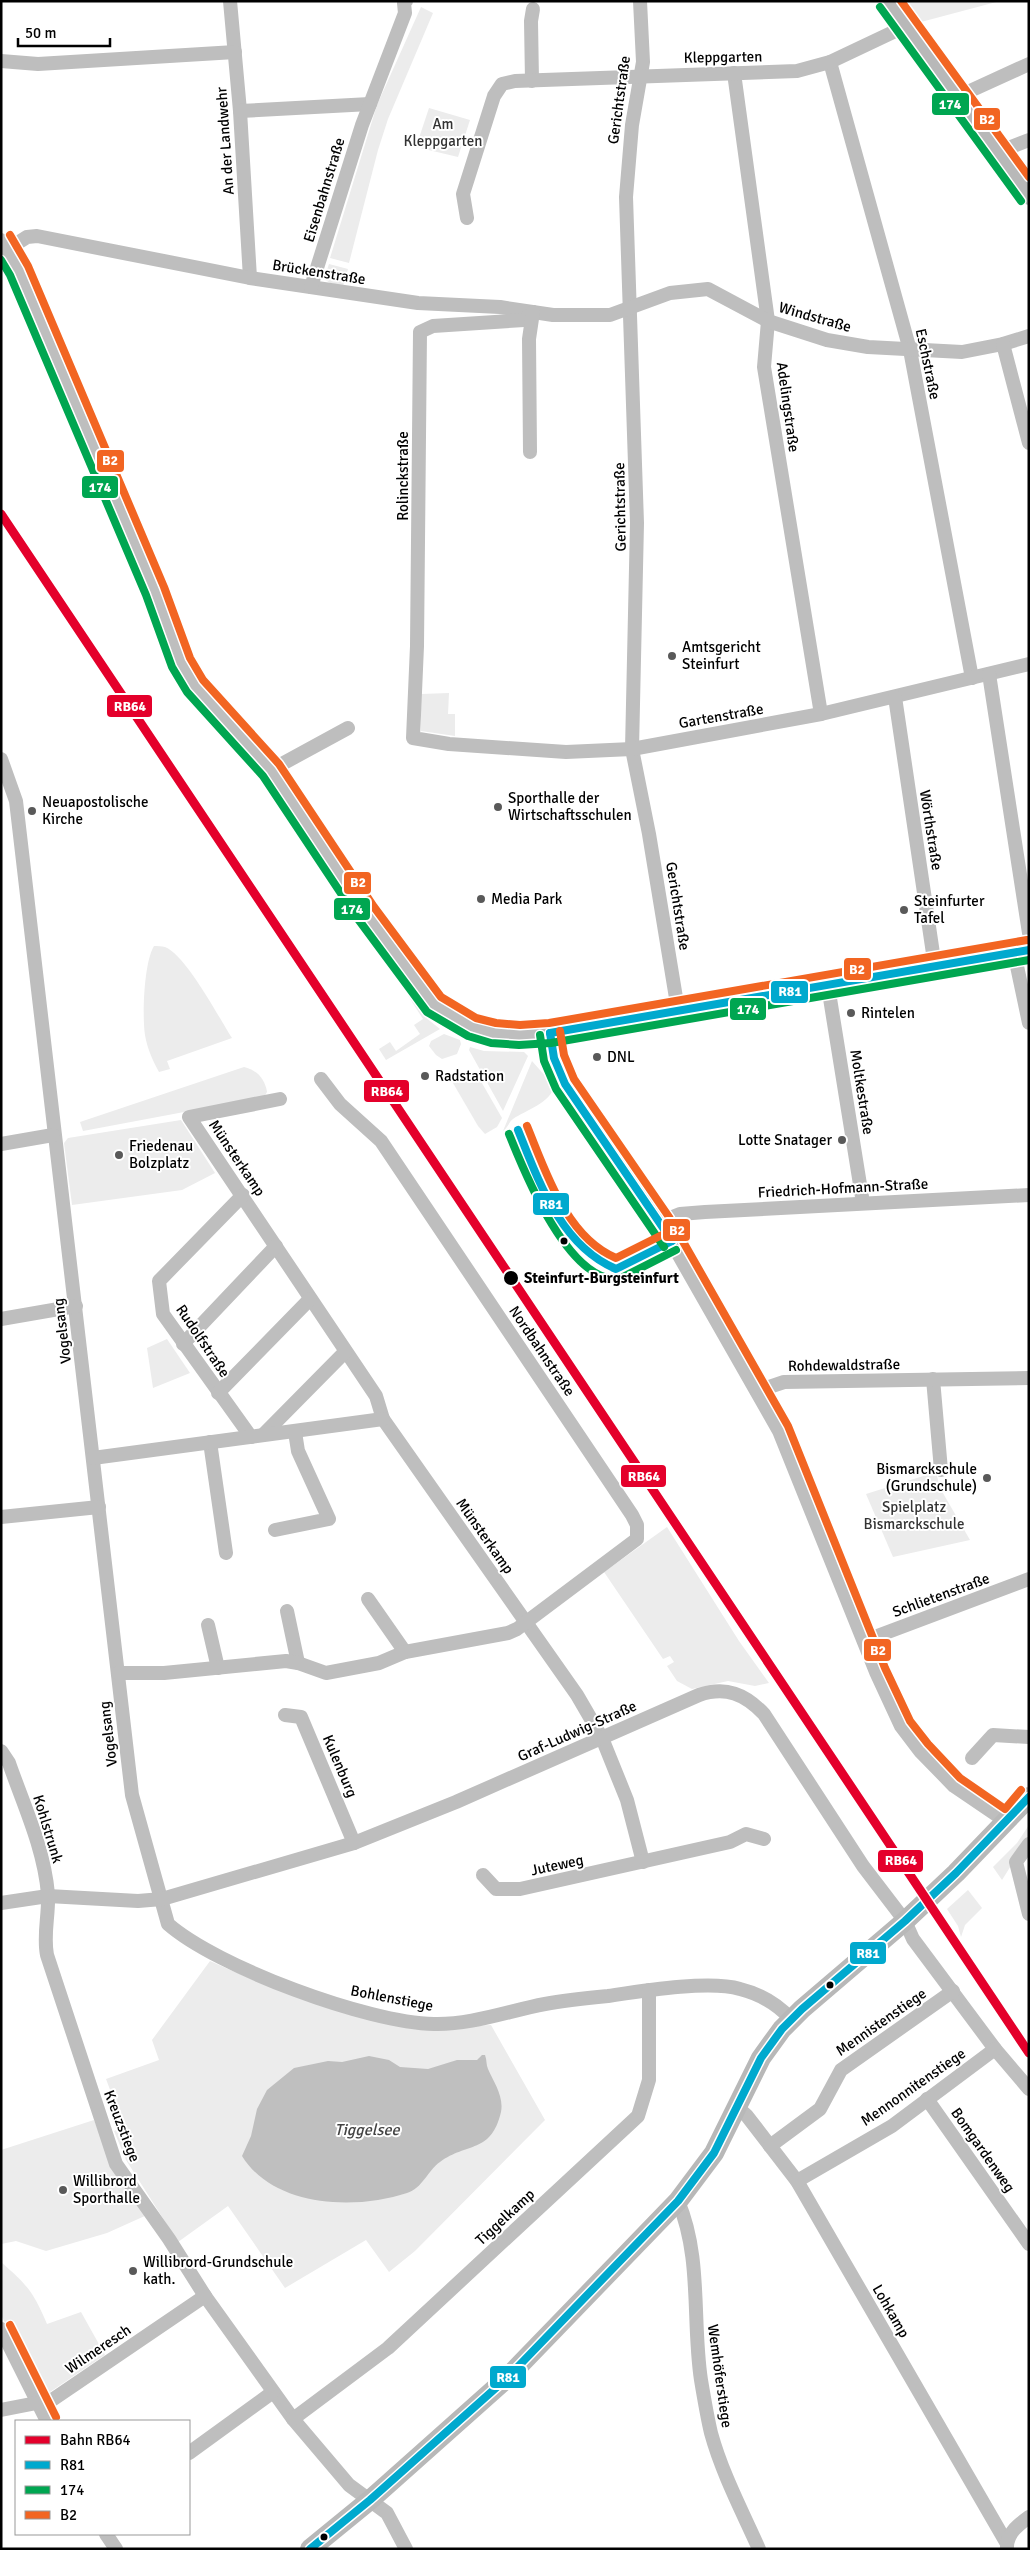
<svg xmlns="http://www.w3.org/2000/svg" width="1030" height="2550" font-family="Signika,sans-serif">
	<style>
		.green { fill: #ececec }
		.water { fill: #bfbfbf }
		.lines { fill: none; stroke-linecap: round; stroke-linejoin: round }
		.street { stroke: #bebebe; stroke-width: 14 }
		.secondary { stroke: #b8b8b8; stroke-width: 20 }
		.bus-1-casing { stroke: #fff; stroke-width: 11 }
		.bus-2-casing { stroke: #fff; stroke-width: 11 }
		.bus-3-casing { stroke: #fff; stroke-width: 11 }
		.bus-1 { stroke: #00a9ce; stroke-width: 8 }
		.bus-2 { stroke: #00a651; stroke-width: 8 }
		.bus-3 { stroke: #f26522; stroke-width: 8 }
		.rail-1-casing { stroke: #fff; stroke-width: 12 }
		.rail-1 { stroke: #e4002b; stroke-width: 9 }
		.poi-dot { fill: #595959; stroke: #fff; stroke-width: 2 }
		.bus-dot { fill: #000; stroke: #fff; stroke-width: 2 }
		.labels { text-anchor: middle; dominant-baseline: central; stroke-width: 4; stroke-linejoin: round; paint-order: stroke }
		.street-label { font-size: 15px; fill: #000; stroke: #fff }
		.park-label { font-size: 15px; fill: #333; stroke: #fff }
		.poi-label { font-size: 15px; fill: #000; stroke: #fff; text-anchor: start }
		.stop-label { font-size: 15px; font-weight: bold; fill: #000; stroke: #fff; text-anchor: start }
		.water-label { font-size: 16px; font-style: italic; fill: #444; stroke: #fff }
		.line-badge { stroke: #fff; stroke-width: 2 }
		.badge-label { font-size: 14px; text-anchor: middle; font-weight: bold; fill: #fff }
	</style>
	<rect width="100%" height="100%" fill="#fff"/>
	<!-- green -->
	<g class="green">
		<path d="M905,1H1000L921,22Z"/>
		<path d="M421,7L433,13L388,119L378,150L349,263L330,258L377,105Z"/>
		<path d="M429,108L470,120L458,157L416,147Z"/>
		<path d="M329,264L348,269L343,286L330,283L324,279Z"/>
		<path d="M449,693L448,714H455V736L421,731V694Z"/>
		<path d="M154,946C157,946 162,946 165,947C186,955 219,1018 232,1038L167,1061L170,1069L159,1072C153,1061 147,1048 145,1035C142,1016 144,962 154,946Z"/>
		<path d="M407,994L425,1017L440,1029L386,1060L379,1049L390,1042L396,1051L420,1034L414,1025L423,1019Z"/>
		<path d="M444,1034L460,1040L461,1044L457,1054L442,1059L436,1055L429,1046L431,1041Z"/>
		<path d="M470,1047L484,1051L524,1052L528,1056L503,1111L469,1050Z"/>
		<path d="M532,1061L554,1086C551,1103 526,1110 513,1119C509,1122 508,1127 503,1131Z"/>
		<path d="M244,1067C257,1070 265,1079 267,1092L264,1097L83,1131L80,1122Z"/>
		<path d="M475,1071L502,1118L497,1127L485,1134L478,1126L453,1083L454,1080Z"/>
		<path d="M181,1120L215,1173L182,1190L72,1205L64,1143L68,1138Z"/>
		<path d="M167,1339L190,1373L153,1388L147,1348Z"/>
		<path d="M936,1472L940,1488L970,1540L893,1557L866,1494Z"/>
		<path d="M667,1527L739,1641L769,1683L755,1686L728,1681L692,1689L677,1681L667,1666L674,1662L670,1656L663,1659L604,1572Z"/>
		<path d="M1029,1825V1837L1002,1880L993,1867L1017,1843Z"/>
		<path d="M968,1890L982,1908L965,1925L961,1937L958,1926L947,1909Z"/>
		<path d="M210,1961L258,1982L434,2028L491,2025L545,2120L415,2251L389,2272L366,2240L285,2288L228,2206L178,2242L126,2160L114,2131L124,2127L106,2079L159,2060L152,2040Z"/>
		<path d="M94,2120L112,2166L147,2215L107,2233L46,2251L16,2241L1,2244V2150Z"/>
		<path d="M1,2262C28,2286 33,2291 47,2324L81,2312L105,2355L44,2396L1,2315Z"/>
	</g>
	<!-- water -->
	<path class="water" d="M482,2055H485C487,2060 486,2065 488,2069C494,2083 504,2096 501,2112C491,2154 467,2142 440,2162C428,2170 422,2189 407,2193C356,2210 274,2208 242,2156L251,2136L257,2109L267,2090L294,2068L328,2061L342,2062L369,2056L389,2060L400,2067L428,2069L457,2060H477Z"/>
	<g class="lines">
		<!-- street -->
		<g class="street">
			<path d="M230,1L240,111L250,278"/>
			<path d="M640,1L643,62L632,125L626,197L637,523L632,749L649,834L678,1010"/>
			<path d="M1,61L38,64L235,52"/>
			<path d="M830,62L910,350L972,678"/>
			<path d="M734,73L768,321L764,367L821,714"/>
			<path d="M532,81L531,21L533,9"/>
			<path d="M959,96L1029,64"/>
			<path d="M240,111L370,104"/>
			<path d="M998,152L1029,140"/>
			<path d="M467,218L463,194L494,96L502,84L515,81L797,71L830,62L906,26"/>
			<path d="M1,240L19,270L155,591L171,639L181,663L195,686L271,770L366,913L434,1005L472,1027L494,1033L520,1035L550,1033L1029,950"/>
			<path d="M8,249L27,237L37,236L250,278L418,303L500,307L553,315H610L670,293L708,289L768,321L827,340L868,347L962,352L1003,344L1029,336"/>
			<path d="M311,287L362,125L405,13L404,3L406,1"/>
			<path d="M533,312L524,320L433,326L420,332L417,646L413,738L449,744L566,752L632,749L821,714L1029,664"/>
			<path d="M1003,344L1029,443"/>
			<path d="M530,452L529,339L533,312"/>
			<path d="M989,674L1029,933"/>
			<path d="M895,697L935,967"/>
			<path d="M1,759L16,801L132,1795L168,1924C217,1967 368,2023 434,2024C471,2025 508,2011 545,2004C566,2000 587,1998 608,1996C642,1991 709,1980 740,1989C760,1994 777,2004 791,2019"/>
			<path d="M271,770L348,728"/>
			<path d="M1014,952L1029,1023"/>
			<path d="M828,986L863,1203"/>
			<path d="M550,1033L554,1058L565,1084L660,1222L779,1431L876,1672L901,1726L920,1751L954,1786L1007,1822"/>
			<path d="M280,1099L189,1117L376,1396L383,1419L577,1695L602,1738L627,1800L643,1862"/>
			<path d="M1,1144L53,1135"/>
			<path d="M243,1195L159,1281L163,1314L251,1437"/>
			<path d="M660,1222L680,1214L705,1212L1029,1195"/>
			<path d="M1,1319L76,1306"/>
			<path d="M183,1344L276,1246"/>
			<path d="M933,1379L941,1470"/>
			<path d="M757,1391L784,1382L1029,1378"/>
			<path d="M218,1393L310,1299"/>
			<path d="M263,1435L345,1352"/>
			<path d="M210,1442L226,1553"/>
			<path d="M93,1458L383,1419"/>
			<path d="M1,1517L99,1507"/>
			<path d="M275,1530L329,1519L298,1451L295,1432"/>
			<path d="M368,1599L405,1652"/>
			<path d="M287,1611L298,1663"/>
			<path d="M208,1625L218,1668"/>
			<path d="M864,1641L1029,1579"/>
			<path d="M118,1673H164L286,1661L298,1663L326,1673L379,1663L405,1652L508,1633L517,1629L637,1539V1525L632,1515L381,1141L340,1104L321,1079"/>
			<path d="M285,1715L301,1717L354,1843"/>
			<path d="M1,1751L9,1763C24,1806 44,1848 48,1894C49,1915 43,1935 47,1955L116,2164L169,2239L205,2296L293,2419L349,2485L387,2513L406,2549"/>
			<path d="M972,1758L993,1735L1029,1737"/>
			<path d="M1029,1844L1016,1862L1029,1914"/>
			<path d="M483,1875L496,1889H520L730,1842L746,1834L764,1839"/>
			<path d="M1,1903L48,1896L138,1901L162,1899L354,1843L456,1802L699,1695C726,1686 745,1694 764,1714L863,1866L905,1921L913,1939L995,2049L1029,2089"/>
			<path d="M927,2099L1029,2244"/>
			<path d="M736,2106L747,2116L797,2181L1006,2542"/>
			<path d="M770,2146L820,2109L841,2070L953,1991"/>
			<path d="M797,2181L892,2126L995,2049"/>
			<path d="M678,2201C702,2257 692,2321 701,2380C704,2398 707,2416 711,2433C722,2473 742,2511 759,2549"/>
			<path d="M1,2329L47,2421"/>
			<path d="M1,2410L52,2400L205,2296"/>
			<path d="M293,2419L388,2348L638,2116L649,2080V1990"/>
			<path d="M189,2453L273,2392"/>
			<path d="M106,2534L116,2549"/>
			<path d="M1007,2549C1006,2534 1018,2525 1029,2517"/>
		</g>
		<!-- secondary -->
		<g class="secondary">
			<path d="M888,1L959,96L1029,195"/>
			<path d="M310,2549L370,2500L507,2378L678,2201L714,2153L761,2058L782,2029L802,2009L905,1921L956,1873L1029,1797"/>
		</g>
		<!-- bus-1 casing -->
		<g class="bus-1-casing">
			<g id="bus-1">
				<path d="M550,1033L1029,950"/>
				<path d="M550,1033L554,1058L565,1084L672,1241"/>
				<path d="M518,1130C539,1182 561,1246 616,1269L672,1241"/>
				<path d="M310,2549L370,2500L507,2378L678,2201L714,2153L761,2058L782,2029L802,2009L905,1921L956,1873L1029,1797"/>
			</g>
		</g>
		<!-- bus-2 casing -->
		<g class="bus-2-casing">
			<g id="bus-2">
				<path d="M880,7L1021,201"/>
				<path d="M1,260L10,275L146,595L172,667L187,692L263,776L358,919L427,1012L468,1036L491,1043L519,1045L551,1043L1029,960"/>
				<path d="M540,1035L544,1061L556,1089L664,1247"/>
				<path d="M509,1134C524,1171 568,1283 619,1279L676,1250"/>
			</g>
		</g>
		<!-- bus-3 casing -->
		<g class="bus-3-casing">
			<g id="bus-3">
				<path d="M901,1L1029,177"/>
				<path d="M10,235L28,266L164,587L190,658L203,680L279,764L374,907L441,997L476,1018L496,1023L520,1025L549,1023L1027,940"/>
				<path d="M560,1031L564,1055L574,1079L669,1217L788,1426L885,1668L910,1721L928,1744L960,1778L1005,1809L1021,1790"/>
				<path d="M527,1126C546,1172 566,1237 616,1258L668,1232"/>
				<path d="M10,2325L56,2417"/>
			</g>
		</g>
		<!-- bus-1 -->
		<use href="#bus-1" class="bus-1"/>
		<!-- bus-2 -->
		<use href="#bus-2" class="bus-2"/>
		<!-- bus-3 -->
		<use href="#bus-3" class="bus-3"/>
		<!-- rail-1 casing -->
		<g class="rail-1-casing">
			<path id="rail-1" d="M1,514L1029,2053"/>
		</g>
		<!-- rail-1 -->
		<use href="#rail-1" class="rail-1"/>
	</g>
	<!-- markers -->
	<g class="poi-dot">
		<circle cx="672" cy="656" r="5"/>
		<circle cx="498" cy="807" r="5"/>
		<circle cx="32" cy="811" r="5"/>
		<circle cx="481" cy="899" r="5"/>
		<circle cx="904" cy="910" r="5"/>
		<circle cx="851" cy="1013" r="5"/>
		<circle cx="597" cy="1057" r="5"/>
		<circle cx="425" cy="1076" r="5"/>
		<circle cx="842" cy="1140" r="5"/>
		<circle cx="119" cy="1155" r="5"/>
		<circle cx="987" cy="1478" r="5"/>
		<circle cx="63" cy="2190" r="5"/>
		<circle cx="133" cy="2271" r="5"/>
	</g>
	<g class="bus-dot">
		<circle cx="564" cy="1241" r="4.5"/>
		<circle cx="511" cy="1278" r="8"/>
		<circle cx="830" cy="1985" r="4.5"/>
		<circle cx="324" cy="2537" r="4.5"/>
	</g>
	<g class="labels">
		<!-- street labels -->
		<g class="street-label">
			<text transform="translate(723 57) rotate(-1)">Kleppgarten</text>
			<text transform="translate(619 100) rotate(-82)">Gerichtstraße</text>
			<text transform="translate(225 141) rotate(-94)">An der Landwehr</text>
			<text transform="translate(324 190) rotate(-73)">Eisenbahnstraße</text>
			<text transform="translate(319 272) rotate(9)">Brückenstraße</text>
			<text transform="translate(815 317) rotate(16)">Windstraße</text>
			<text transform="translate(928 364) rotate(78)">Eschstraße</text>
			<text transform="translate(788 407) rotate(82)">Adelingstraße</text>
			<text transform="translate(403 476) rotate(-90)">Rolinckstraße</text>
			<text transform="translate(620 507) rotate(-91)">Gerichtstraße</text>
			<text transform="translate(721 716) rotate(-10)">Gartenstraße</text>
			<text transform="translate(931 830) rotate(81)">Wörthstraße</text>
			<text transform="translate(678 906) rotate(81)">Gerichtstraße</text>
			<text transform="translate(862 1092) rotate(81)">Moltkestraße</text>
			<text transform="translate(237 1158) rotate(56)">Münsterkamp</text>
			<text transform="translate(843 1188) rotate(-3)">Friedrich-Hofmann-Straße</text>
			<text transform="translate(62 1331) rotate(-97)">Vogelsang</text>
			<text transform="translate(203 1341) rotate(56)">Rudolfstraße</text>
			<text transform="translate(542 1351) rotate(56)">Nordbahnstraße</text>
			<text transform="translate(844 1365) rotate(-1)">Rohdewaldstraße</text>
			<text transform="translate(485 1536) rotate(55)">Münsterkamp</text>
			<text transform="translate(941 1595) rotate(-20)">Schlietenstraße</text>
			<text transform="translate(577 1731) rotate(-24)">Graf-Ludwig-Straße</text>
			<text transform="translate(108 1734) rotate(-97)">Vogelsang</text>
			<text transform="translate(340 1766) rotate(67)">Kulenburg</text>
			<text transform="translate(48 1829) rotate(73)">Kohlstrunk</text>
			<text transform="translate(557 1865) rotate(-12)">Juteweg</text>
			<text transform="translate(392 1998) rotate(11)">Bohlenstiege</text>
			<text transform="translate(881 2022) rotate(-35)">Mennistenstiege</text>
			<text transform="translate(913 2087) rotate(-35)">Mennonnitenstiege</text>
			<text transform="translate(122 2126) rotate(69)">Kreuzstiege</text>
			<text transform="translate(983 2150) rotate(55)">Bomgardenweg</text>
			<text transform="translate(505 2217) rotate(-43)">Tiggelkamp</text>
			<text transform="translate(891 2311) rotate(60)">Lohkamp</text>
			<text transform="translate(98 2349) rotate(-34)">Wilmeresch</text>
			<text transform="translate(720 2376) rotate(82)">Wemhöferstiege</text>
		</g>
		<!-- park labels -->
		<g class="park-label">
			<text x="443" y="124">Am<tspan x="443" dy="17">Kleppgarten</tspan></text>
			<text x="914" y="1507">Spielplatz<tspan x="914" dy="17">Bismarckschule</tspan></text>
		</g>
		<!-- poi labels -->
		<g class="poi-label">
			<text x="682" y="647">Amtsgericht<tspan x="682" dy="17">Steinfurt</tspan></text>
			<text x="508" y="798">Sporthalle der<tspan x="508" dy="17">Wirtschaftsschulen</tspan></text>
			<text x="42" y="802">Neuapostolische<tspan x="42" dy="17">Kirche</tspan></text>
			<text x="491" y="899">Media Park</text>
			<text x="914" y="901">Steinfurter<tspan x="914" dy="17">Tafel</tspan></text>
			<text x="861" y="1013">Rintelen</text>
			<text x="607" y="1057">DNL</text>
			<text x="435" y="1076">Radstation</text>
			<text x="832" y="1140" text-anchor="end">Lotte Snatager</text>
			<text x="129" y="1146">Friedenau<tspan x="129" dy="17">Bolzplatz</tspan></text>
			<text x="977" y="1469" text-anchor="end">Bismarckschule<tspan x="977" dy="17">(Grundschule)</tspan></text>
			<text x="73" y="2181">Willibrord<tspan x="73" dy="17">Sporthalle</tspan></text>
			<text x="143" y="2262">Willibrord-Grundschule<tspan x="143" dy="17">kath.</tspan></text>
		</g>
		<!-- stop labels -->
		<g class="stop-label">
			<text x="524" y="1278">Steinfurt-Burgsteinfurt</text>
		</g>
		<!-- water labels -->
		<g class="water-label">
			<text x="367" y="2130">Tiggelsee</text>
		</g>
	</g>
	<g class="line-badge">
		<rect x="931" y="92" width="39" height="24" rx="5" fill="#00a651"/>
		<rect x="973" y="107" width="28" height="24" rx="5" fill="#f26522"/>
		<rect x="96" y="449" width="29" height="24" rx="5" fill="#f26522"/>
		<rect x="81" y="475" width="38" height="24" rx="5" fill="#00a651"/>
		<rect x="106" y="694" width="47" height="24" rx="5" fill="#e4002b"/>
		<rect x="343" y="871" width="29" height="24" rx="5" fill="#f26522"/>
		<rect x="333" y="897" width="38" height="24" rx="5" fill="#00a651"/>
		<rect x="843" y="957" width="29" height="24" rx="5" fill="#f26522"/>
		<rect x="770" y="980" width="39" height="24" rx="5" fill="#00a9ce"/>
		<rect x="729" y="997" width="38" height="24" rx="5" fill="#00a651"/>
		<rect x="363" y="1079" width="47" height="24" rx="5" fill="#e4002b"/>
		<rect x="532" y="1192" width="38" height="24" rx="5" fill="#00a9ce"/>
		<rect x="662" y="1218" width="29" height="24" rx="5" fill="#f26522"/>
		<rect x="620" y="1464" width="47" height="24" rx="5" fill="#e4002b"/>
		<rect x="863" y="1638" width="29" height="24" rx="5" fill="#f26522"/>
		<rect x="877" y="1849" width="47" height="24" rx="5" fill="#e4002b"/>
		<rect x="849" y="1941" width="38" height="24" rx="5" fill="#00a9ce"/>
		<rect x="489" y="2365" width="38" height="24" rx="5" fill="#00a9ce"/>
	</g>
	<g class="badge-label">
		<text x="950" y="109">174</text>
		<text x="987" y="124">B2</text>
		<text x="110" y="465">B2</text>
		<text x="100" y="492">174</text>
		<text x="130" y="711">RB64</text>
		<text x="358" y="887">B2</text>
		<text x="352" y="914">174</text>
		<text x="857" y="974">B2</text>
		<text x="790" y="996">R81</text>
		<text x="748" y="1014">174</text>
		<text x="387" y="1096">RB64</text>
		<text x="551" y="1209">R81</text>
		<text x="677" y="1235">B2</text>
		<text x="644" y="1481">RB64</text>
		<text x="878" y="1655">B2</text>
		<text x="901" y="1865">RB64</text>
		<text x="868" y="1958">R81</text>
		<text x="508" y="2382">R81</text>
	</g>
	<!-- border -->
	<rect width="1030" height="2550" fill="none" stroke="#000000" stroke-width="5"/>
	<!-- legend -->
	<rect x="15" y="2420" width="175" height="115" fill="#ffffff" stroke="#999999"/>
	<rect x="25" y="2436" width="25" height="8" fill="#e4002b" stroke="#999999"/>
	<text x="60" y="2445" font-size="15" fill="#000000">Bahn RB64</text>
	<rect x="25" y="2461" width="25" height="8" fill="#00a9ce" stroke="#999999"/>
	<text x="60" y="2470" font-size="15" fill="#000000">R81</text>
	<rect x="25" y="2486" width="25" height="8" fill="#00a651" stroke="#999999"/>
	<text x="60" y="2495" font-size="15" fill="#000000">174</text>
	<rect x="25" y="2511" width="25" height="8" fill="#f26522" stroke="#999999"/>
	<text x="60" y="2520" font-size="15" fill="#000000">B2</text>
	<!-- scale -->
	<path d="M18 38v8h92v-8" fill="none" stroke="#000000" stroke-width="2.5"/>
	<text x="25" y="38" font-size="15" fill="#000000" stroke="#ffffff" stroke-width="4" paint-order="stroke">50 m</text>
</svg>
